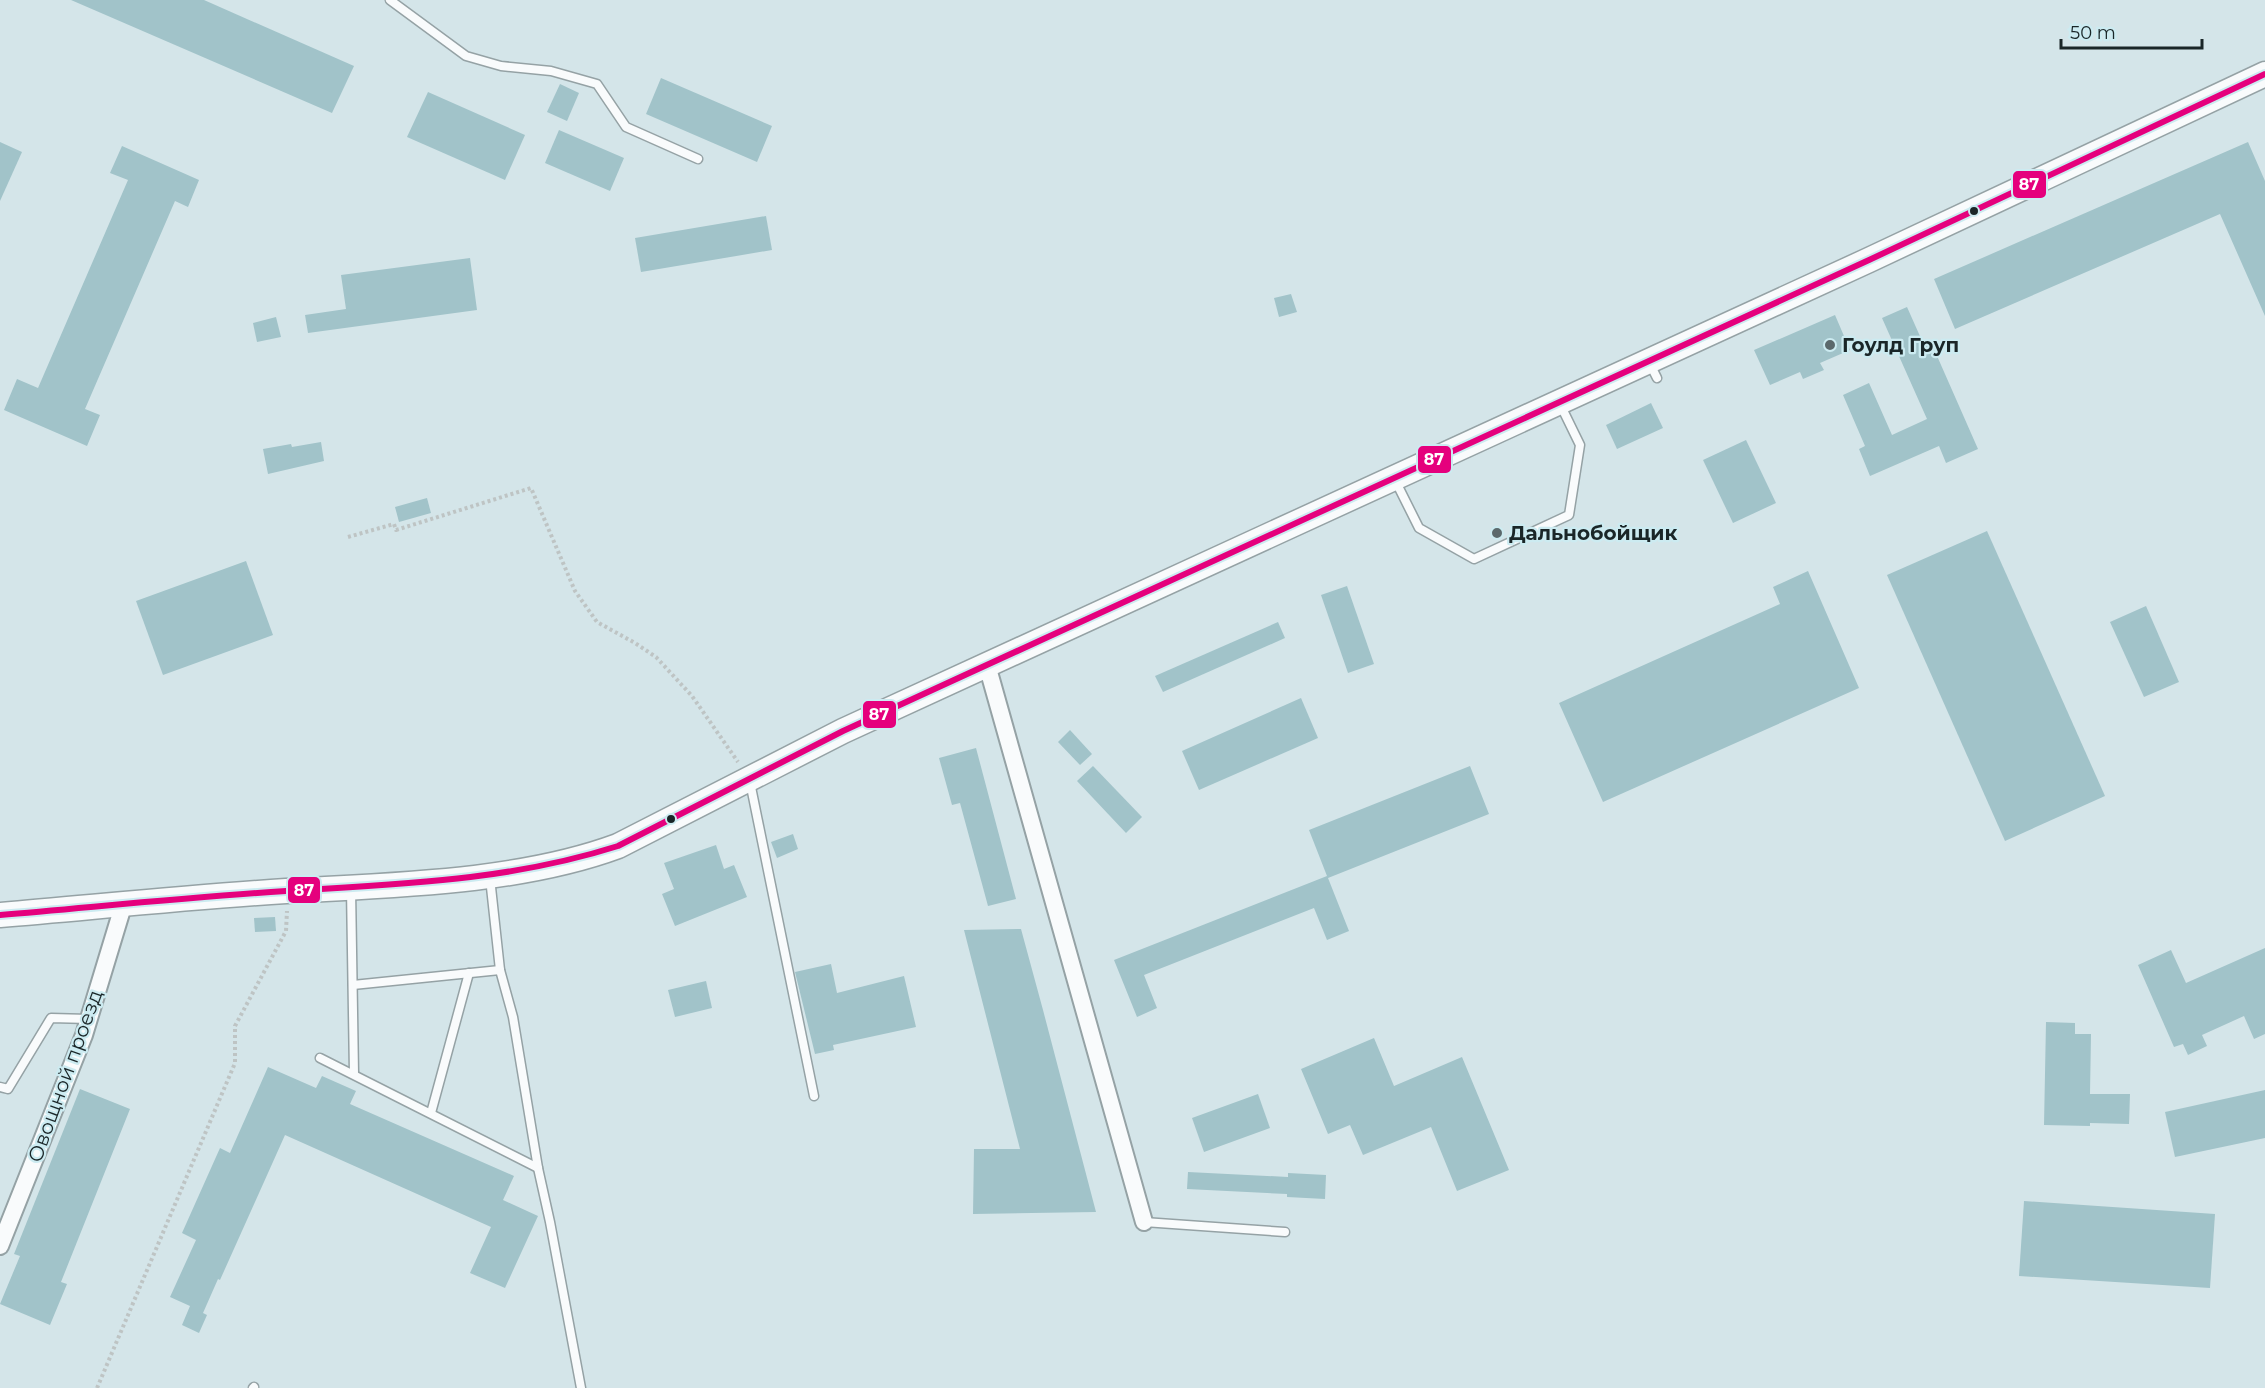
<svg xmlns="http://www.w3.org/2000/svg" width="2265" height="1388" font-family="Montserrat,sans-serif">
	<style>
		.building { fill: #a1c3c9 }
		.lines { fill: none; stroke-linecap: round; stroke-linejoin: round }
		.lane-casing { stroke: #95a2a5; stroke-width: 11 }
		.street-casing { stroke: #95a2a5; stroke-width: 20 }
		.secondary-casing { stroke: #95a2a5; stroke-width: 27 }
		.path { stroke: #bec4c4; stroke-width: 4; stroke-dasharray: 3 3; stroke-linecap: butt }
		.lane { stroke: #f9fbfc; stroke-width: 8 }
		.street { stroke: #f9fbfc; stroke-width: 16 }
		.secondary { stroke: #f9fbfc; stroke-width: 24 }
		.bus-1-casing { stroke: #ccebf1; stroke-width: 10 }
		.bus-1 { stroke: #e5007d; stroke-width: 6 }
		.bus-dot { fill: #1a2628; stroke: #ccebf1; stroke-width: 2 }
		.poi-dot { fill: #5b696c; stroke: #ccebf1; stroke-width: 2 }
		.labels { text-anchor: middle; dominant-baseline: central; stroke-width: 4.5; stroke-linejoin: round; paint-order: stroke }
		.poi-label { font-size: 20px; font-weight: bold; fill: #1a2628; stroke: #ccebf1; text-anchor: start }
		.street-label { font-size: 20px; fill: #1a2628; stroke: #ccebf1 }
		.line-badge { stroke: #ccebf1; stroke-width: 2 }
		.badge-label { font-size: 16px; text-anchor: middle; font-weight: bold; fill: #fff }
	</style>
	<rect width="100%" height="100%" fill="#d4e5e9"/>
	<!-- building -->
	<g class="building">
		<path d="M71,0H204L354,66L332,113Z"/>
		<path d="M661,78L772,126L757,162L646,114Z"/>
		<path d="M560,84L579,93L567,121L547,112Z"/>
		<path d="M428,92L525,135L505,180L407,137Z"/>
		<path d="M559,130L624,158L610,191L545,163Z"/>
		<path d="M0,142L22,152L0,201Z"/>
		<path d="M2248,142L2265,181V316L2220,214L1955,329L1934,279Z"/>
		<path d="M122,146L199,180L188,207L175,201L85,409L100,415L87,446L4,410L17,379L38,388L128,180L110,173Z"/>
		<path d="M766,216L772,250L641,272L635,238Z"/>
		<path d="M470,258L477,310L308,333L305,315L346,309L341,275Z"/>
		<path d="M1291,294L1297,312L1279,317L1274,298Z"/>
		<path d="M1907,307L1923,343L1930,340L1978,449L1946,463L1939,446L1870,476L1859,449L1865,446L1843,395L1869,383L1892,435L1927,419L1882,318Z"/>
		<path d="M1835,315L1850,350L1820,363L1824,370L1803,379L1800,372L1770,385L1754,350Z"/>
		<path d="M276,317L281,337L257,342L253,323Z"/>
		<path d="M1651,403L1663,428L1617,449L1606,425Z"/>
		<path d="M1746,440L1776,503L1733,523L1703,460Z"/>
		<path d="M321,442L324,461L268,474L263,449L291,444L292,447Z"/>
		<path d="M427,498L431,513L399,522L395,507Z"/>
		<path d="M1987,531L2105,796L2005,841L1887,575Z"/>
		<path d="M246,561L273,635L163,675L136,601Z"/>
		<path d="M1808,571L1859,688L1603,802L1559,703L1780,604L1773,587Z"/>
		<path d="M1347,586L1374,664L1348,673L1321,595Z"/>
		<path d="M2146,606L2179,682L2144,697L2110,622Z"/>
		<path d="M1278,622L1285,638L1163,692L1155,676Z"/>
		<path d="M1301,698L1318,738L1199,790L1182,751Z"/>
		<path d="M1070,730L1092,754L1080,765L1058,742Z"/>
		<path d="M976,748L1016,899L988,906L960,803L952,805L939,758Z"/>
		<path d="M1093,766L1142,817L1126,833L1077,781Z"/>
		<path d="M1470,766L1489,814L1328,878L1349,931L1327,940L1314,908L1144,975L1157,1008L1137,1017L1114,960L1327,876L1309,830Z"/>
		<path d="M793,834L798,849L777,858L771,842Z"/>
		<path d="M716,845L724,869L734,865L747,897L675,926L662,894L674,889L664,863Z"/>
		<path d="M275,917L276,931L255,932L254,918Z"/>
		<path d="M1021,929L1043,1010L1096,1212L973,1214L974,1149H1020L964,930Z"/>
		<path d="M2265,948V1034L2254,1039L2244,1016L2202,1035L2207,1046L2188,1055L2183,1044L2174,1047L2138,965L2171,950L2186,983Z"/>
		<path d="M831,964L837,993L904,976L916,1027L833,1045L834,1050L815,1054L795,972Z"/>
		<path d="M706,981L712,1008L675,1017L668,990Z"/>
		<path d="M2046,1022L2075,1023V1034H2091L2090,1094H2130L2129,1124L2090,1123V1126L2044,1125Z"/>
		<path d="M1374,1038L1394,1086L1462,1057L1509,1170L1457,1191L1431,1127L1363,1155L1350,1125L1328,1134L1301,1069Z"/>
		<path d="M268,1067L316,1088L322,1076L356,1091L350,1104L514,1176L503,1200L538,1216L505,1288L470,1273L491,1227L285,1135L220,1280L218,1279L203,1313L207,1315L199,1333L182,1325L190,1306L170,1297L196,1240L182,1233L220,1148L230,1153Z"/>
		<path d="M80,1089L130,1109L61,1282L67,1284L50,1325L0,1304L20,1256L14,1254Z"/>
		<path d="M2265,1090V1138L2175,1157L2165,1112Z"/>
		<path d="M1258,1094L1270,1128L1204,1152L1192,1118Z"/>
		<path d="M1188,1172L1288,1177V1173L1326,1175L1325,1199L1287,1197V1194L1187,1189Z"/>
		<path d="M2024,1201L2215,1214L2210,1288L2019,1276Z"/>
	</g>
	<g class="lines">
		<!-- lane casing -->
		<g class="lane-casing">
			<g id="lane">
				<path d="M390,0L466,56L501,66L551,71L597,84L626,127L698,159"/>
				<path d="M1650,364L1657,378"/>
				<path d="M1395,480L1419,528L1474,559L1569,515L1580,445L1560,404"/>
				<path d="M750,782L814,1096"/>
				<path d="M490,878L500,970L513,1017L538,1168L550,1222L581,1388"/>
				<path d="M351,889L354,1074"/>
				<path d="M353,985L500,970"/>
				<path d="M320,1058L538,1168"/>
				<path d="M0,1087L8,1089L51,1018L89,1019"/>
				<path d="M431,1113L469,973"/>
				<path d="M1144,1222L1285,1232"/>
				<path d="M253,1388L254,1387"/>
			</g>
		</g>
		<!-- street casing -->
		<g class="street-casing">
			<g id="street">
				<path d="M987,665L1144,1222"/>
				<path d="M0,1246L84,1035L124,903"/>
			</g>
		</g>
		<!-- secondary casing -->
		<g class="secondary-casing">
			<path id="secondary" d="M0,915C95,907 190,897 286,891C392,885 518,883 618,846L843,731L1869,260L2265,74"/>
		</g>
		<!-- path -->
		<g class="path">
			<path d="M348,537L394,524L396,530L531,488L575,591L597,622L635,643L656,657L692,696L738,762"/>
			<path d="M97,1388L235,1063V1026L286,931L287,911"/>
		</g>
		<!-- lane -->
		<use href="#lane" class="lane"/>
		<!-- street -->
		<use href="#street" class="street"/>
		<!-- secondary -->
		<use href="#secondary" class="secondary"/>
		<!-- bus-1 casing -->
		<g class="bus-1-casing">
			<path id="bus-1" d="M0,915C95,907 190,897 286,891C400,884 508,881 618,846L843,731L1869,260L2265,74"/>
		</g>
		<!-- bus-1 -->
		<use href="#bus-1" class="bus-1"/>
	</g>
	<!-- markers -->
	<g class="bus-dot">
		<circle cx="1974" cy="211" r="5"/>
		<circle cx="671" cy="819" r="5"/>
	</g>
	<g class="poi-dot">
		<circle cx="1830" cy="345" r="6"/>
		<circle cx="1497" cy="533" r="6"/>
	</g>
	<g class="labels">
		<!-- poi labels -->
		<g class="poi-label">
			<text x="1842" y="345">Гоулд Груп</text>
			<text x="1509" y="533">Дальнобойщик</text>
		</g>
		<!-- street labels -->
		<g class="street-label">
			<text transform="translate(65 1076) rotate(-70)">Овощной проезд</text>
		</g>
	</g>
	<g class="line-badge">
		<rect x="2012" y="170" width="35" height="29" rx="6" fill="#e5007d"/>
		<rect x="1417" y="445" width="35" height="29" rx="6" fill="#e5007d"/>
		<rect x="862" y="700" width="35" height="29" rx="6" fill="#e5007d"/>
		<rect x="287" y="876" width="34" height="28" rx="6" fill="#e5007d"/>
	</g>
	<g class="badge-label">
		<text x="2029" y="190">87</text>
		<text x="1434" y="465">87</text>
		<text x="879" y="720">87</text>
		<text x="304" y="896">87</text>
	</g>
	<!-- scale -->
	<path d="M2061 39v9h141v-9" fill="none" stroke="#1a2628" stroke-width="3"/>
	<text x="2070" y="39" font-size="18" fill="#1a2628" stroke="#ccebf1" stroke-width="4.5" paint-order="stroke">50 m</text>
</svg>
